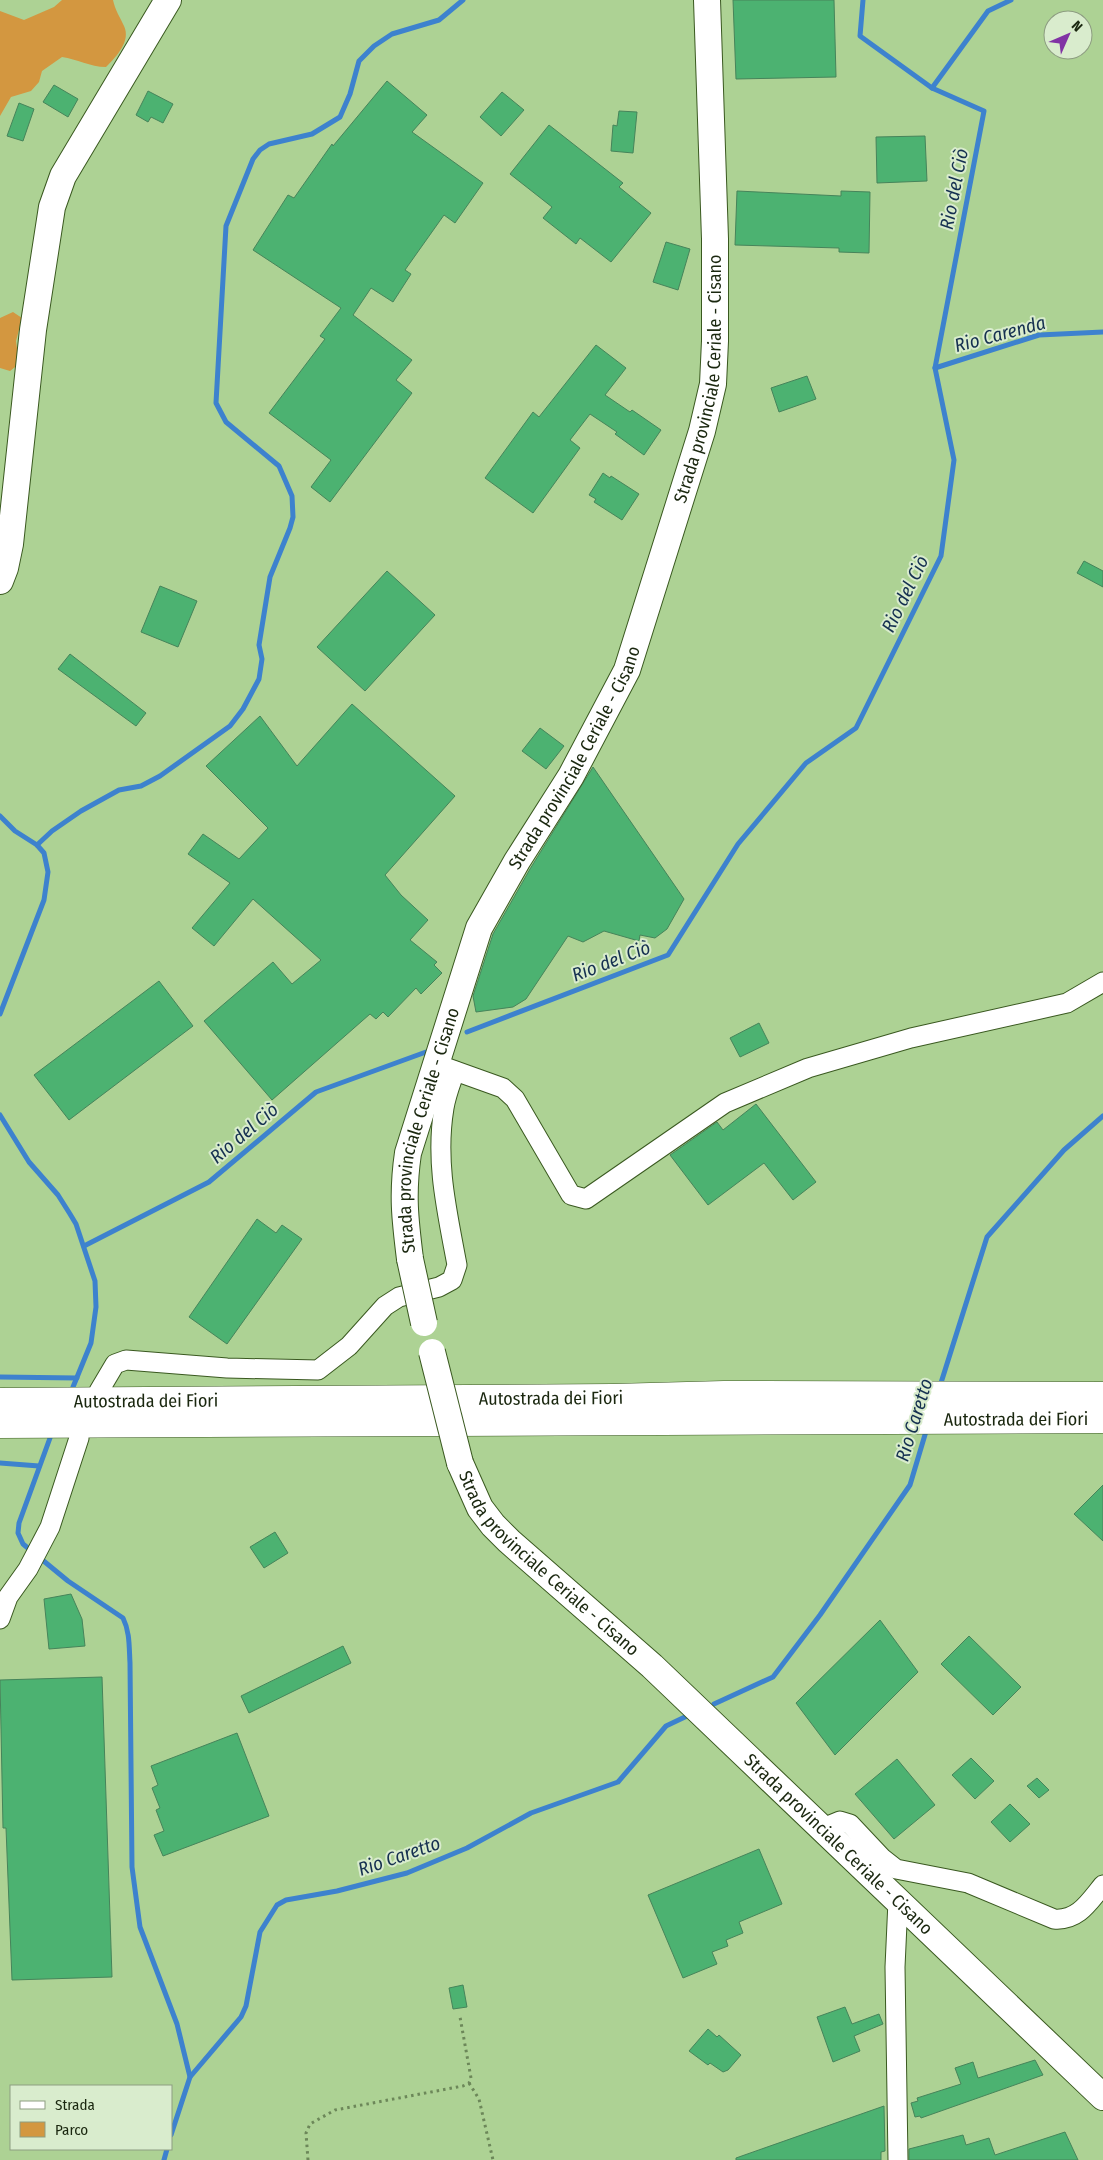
<svg xmlns="http://www.w3.org/2000/svg" width="1103" height="2160" font-family="'Fira Sans Condensed',sans-serif">
	<style>
		.green { fill: #d39740 }
		.lines { fill: none; stroke-linecap: round; stroke-linejoin: round }
		.stream { stroke: #3d82ce; stroke-width: 5 }
		.building { fill: #4cb271; stroke: #46845a }
		.street-casing { stroke: #3a5920; stroke-width: 21 }
		.secondary-casing { stroke: #3a5920; stroke-width: 28 }
		.highway-casing { stroke: #3a5920; stroke-width: 29 }
		.path { stroke: #6c8759; stroke-width: 3; stroke-dasharray: 2.5 4; stroke-linecap: butt }
		.street { stroke: #fff; stroke-width: 19 }
		.secondary { stroke: #fff; stroke-width: 26 }
		.highway { stroke: #fff; stroke-width: 28 }
		.secondary-bridge-casing { stroke: #3a5920; stroke-width: 28; stroke-linecap: butt }
		.secondary-bridge { stroke: #fff; stroke-width: 26 }
		.labels { text-anchor: middle; dominant-baseline: central; stroke-width: 4; stroke-linejoin: round; paint-order: stroke }
		.street-label { font-size: 18px; fill: #1a270f; stroke: #d9eccd }
		.water-label { font-size: 19px; font-style: italic; fill: #153050; stroke: #d9eccd }
	</style>
	<rect width="100%" height="100%" fill="#add294"/>
	<!-- green -->
	<g class="green">
		<path d="M62,0H113C115,10 120,17 124,26C131,41 117,56 106,67C90,67 77,59 62,57L42,71L39,82L31,91L11,97L0,116V11L24,20L54,7Z"/>
		<path d="M13,312L22,318L16,341L19,364L10,371L0,368V318Z"/>
	</g>
	<g class="lines">
		<!-- stream -->
		<g class="stream">
			<path d="M932,88L988,11L1011,0"/>
			<path d="M935,368L1039,335L1103,332"/>
			<path d="M0,816L15,831L37,845L44,853L48,872L44,900L0,1014"/>
			<path d="M37,845L52,831L81,811L119,790L141,786L160,776L230,726L243,709L259,679L262,659L259,645L270,577L290,528L293,517L292,496L279,466L226,422L216,403L226,226L253,159L260,150L269,144L312,134L340,117L350,94L359,61L374,46L392,34L439,20L463,0"/>
			<path d="M467,1032L668,955L738,844L806,763L856,728L941,556L954,460L935,368L984,111L932,88L860,36L863,0"/>
			<path d="M0,1115L29,1162L58,1195L70,1214L76,1224L95,1281L96,1307L91,1343L73,1387"/>
			<path d="M84,1246L209,1182L316,1092L426,1052"/>
			<path d="M0,1377L77,1378"/>
			<path d="M940,1386L987,1237L1064,1150L1103,1116"/>
			<path d="M50,1438L19,1523L18,1533L23,1544L68,1581L123,1618C130,1632 129,1647 130,1663L132,1867L140,1927L177,2024L190,2077"/>
			<path d="M0,1463L39,1466"/>
			<path d="M714,1704L773,1677L820,1615L910,1485L927,1428"/>
			<path d="M171,2135L190,2077L241,2017L246,2006L260,1932L277,1905L286,1900L337,1891L407,1873L467,1848L531,1813L618,1782L666,1726L687,1716"/>
			<path d="M164,2160L167,2149"/>
		</g>
	</g>
	<!-- building -->
	<g class="building">
		<path d="M733,0H834L836,77L736,79Z"/>
		<path d="M387,81L427,115L412,132L483,183L455,223L444,215L405,270L411,274L393,302L371,288L353,315L412,360L396,380L412,393L330,502L311,487L331,460L269,413L325,339L320,336L341,308L253,250L288,195L294,198L332,144L333,146Z"/>
		<path d="M54,85L78,99L68,117L43,102Z"/>
		<path d="M148,91L173,104L163,123L151,117L148,122L136,115Z"/>
		<path d="M502,92L524,110L501,136L480,117Z"/>
		<path d="M19,103L34,109L23,141L7,136Z"/>
		<path d="M619,111L637,112L633,153L611,151L613,125L617,126Z"/>
		<path d="M549,125L623,183L619,187L651,213L611,262L580,238L576,244L543,218L552,207L510,174Z"/>
		<path d="M925,136L927,181L877,183L876,137Z"/>
		<path d="M737,191L841,196V191L870,192L869,253L839,252V248L735,245Z"/>
		<path d="M666,242L690,249L678,290L653,282Z"/>
		<path d="M596,345L626,368L605,395L630,412L632,410L661,430L644,455L615,434L617,432L590,414L570,440L580,448L533,513L485,478L533,412L539,417Z"/>
		<path d="M807,376L816,399L779,412L771,388Z"/>
		<path d="M603,473L610,478L611,476L639,494L622,520L594,502L596,499L589,495Z"/>
		<path d="M1084,561L1103,571V587L1077,573Z"/>
		<path d="M387,571L435,615L365,691L317,647Z"/>
		<path d="M160,586L197,601L178,647L141,632Z"/>
		<path d="M70,654L146,713L136,726L58,669Z"/>
		<path d="M352,704L455,796L385,875L401,895L428,920L410,940L437,962L434,965L442,973L421,994L416,988L388,1017L383,1012L376,1019L370,1014L272,1100L204,1021L273,962L292,984L321,960L253,899L214,946L192,928L230,883L188,854L203,834L239,859L268,828L206,766L260,716L297,766Z"/>
		<path d="M540,728L564,746L546,769L522,751Z"/>
		<path d="M593,767L684,899L667,929L655,938L640,935L639,941L604,931L583,942L568,936L526,999L513,1007L476,1012L473,996L493,934L530,869Z"/>
		<path d="M159,981L193,1026L69,1120L34,1075Z"/>
		<path d="M759,1023L769,1043L740,1057L730,1038Z"/>
		<path d="M756,1104L816,1182L793,1200L764,1163L708,1205L670,1155L717,1122L723,1130Z"/>
		<path d="M257,1219L276,1233L282,1225L302,1239L227,1344L189,1317Z"/>
		<path d="M1103,1485V1541L1074,1514Z"/>
		<path d="M275,1532L288,1553L264,1568L250,1547Z"/>
		<path d="M71,1594L82,1619L85,1646L49,1649L44,1599Z"/>
		<path d="M880,1620L918,1672L835,1755L796,1703Z"/>
		<path d="M969,1636L1021,1687L993,1715L941,1664Z"/>
		<path d="M343,1646L351,1663L249,1713L241,1696Z"/>
		<path d="M102,1677L112,1977L12,1980L6,1828H3L0,1680Z"/>
		<path d="M237,1733L269,1816L163,1856L154,1835L164,1831L156,1810L160,1808L152,1788L158,1785L151,1766Z"/>
		<path d="M971,1758L994,1781L975,1799L952,1775Z"/>
		<path d="M897,1759L935,1805L894,1839L855,1794Z"/>
		<path d="M1037,1778L1049,1790L1039,1798L1027,1786Z"/>
		<path d="M1010,1804L1030,1824L1010,1842L991,1822Z"/>
		<path d="M759,1849L782,1904L739,1922L743,1933L726,1940L728,1946L712,1952L717,1964L683,1978L648,1895Z"/>
		<path d="M463,1985L467,2007L453,2009L449,1988Z"/>
		<path d="M845,2007L852,2024L879,2014L883,2024L854,2036L860,2051L833,2062L817,2017Z"/>
		<path d="M708,2029L717,2037L719,2035L741,2055L728,2070L723,2072L710,2063L708,2065L689,2051Z"/>
		<path d="M1035,2060L1043,2075L921,2118L920,2116L915,2117L911,2103L918,2101L917,2098L961,2084L955,2068L973,2062L978,2078Z"/>
		<path d="M884,2106L885,2151L881,2152V2160H736V2158Z"/>
		<path d="M1065,2132L1078,2160H909V2149L963,2135L966,2145L989,2138L995,2155Z"/>
	</g>
	<g class="lines">
		<!-- street casing -->
		<g class="street-casing">
			<g id="street">
				<path d="M436,1064L503,1088L515,1099L571,1195L586,1199L725,1103L808,1068L911,1038L1067,1003L1103,982"/>
				<path d="M99,1391L115,1364L126,1360L227,1368L318,1370L349,1346L385,1306L399,1297L439,1287L452,1280L457,1265C447,1211 435,1162 444,1108C446,1095 451,1083 455,1071"/>
				<path d="M0,1619L8,1597L28,1569L50,1527L79,1438"/>
				<path d="M823,1828L840,1821L850,1824L882,1858L896,1869L968,1883L1054,1919C1078,1921 1089,1902 1103,1885"/>
				<path d="M898,2160L895,1967L898,1901"/>
			</g>
		</g>
		<!-- secondary casing -->
		<g class="secondary-casing">
			<g id="secondary">
				<path d="M0,581L5,568L10,544L33,330L52,207L63,176L168,0"/>
				<path id="s1" d="M410,1259C405,1219 402,1194 408,1153L479,928L517,861L571,776L627,670L702,431L713,384L715,341V239L707,0"/>
				<path id="s2" d="M460,1463L480,1508L493,1525L509,1541L652,1666L1103,2097"/>
			</g>
		</g>
		<!-- highway casing -->
		<g class="highway-casing">
			<g id="highway">
				<path id="s3" d="M0,1402L613,1398L724,1395L1103,1396"/>
				<path id="s4" d="M0,1424L1103,1419"/>
			</g>
		</g>
		<!-- path -->
		<g class="path">
			<path d="M469,2083L479,2099L493,2160"/>
			<path d="M308,2160L306,2133L310,2124L335,2110L463,2086L469,2083L471,2078L460,2017"/>
		</g>
		<!-- street -->
		<use href="#street" class="street"/>
		<!-- secondary -->
		<use href="#secondary" class="secondary"/>
		<!-- highway -->
		<use href="#highway" class="highway"/>
		<!-- secondary-bridge casing -->
		<g class="secondary-bridge-casing">
			<g id="secondary-bridge">
				<path d="M410,1259L424,1323"/>
				<path d="M432,1352L460,1463"/>
			</g>
		</g>
		<!-- secondary-bridge -->
		<use href="#secondary-bridge" class="secondary-bridge"/>
	</g>
	<g class="labels">
		<!-- street labels -->
		<g class="street-label">
			<text stroke="none"><textPath href="#s1" startOffset="942">Strada provinciale Ceriale - Cisano</textPath></text>
			<text stroke="none"><textPath href="#s1" startOffset="538">Strada provinciale Ceriale - Cisano</textPath></text>
			<text stroke="none"><textPath href="#s1" startOffset="132">Strada provinciale Ceriale - Cisano</textPath></text>
			<text stroke="none"><textPath href="#s3" startOffset="551">Autostrada dei Fiori</textPath></text>
			<text stroke="none"><textPath href="#s3" startOffset="146">Autostrada dei Fiori</textPath></text>
			<text stroke="none"><textPath href="#s4" startOffset="1016">Autostrada dei Fiori</textPath></text>
			<text stroke="none"><textPath href="#s2" startOffset="136">Strada provinciale Ceriale - Cisano</textPath></text>
			<text stroke="none"><textPath href="#s2" startOffset="541">Strada provinciale Ceriale - Cisano</textPath></text>
		</g>
		<!-- water labels -->
		<g class="water-label">
			<text transform="translate(954 189) rotate(-79)">Rio del Ciò</text>
			<text transform="translate(1000 334) rotate(-15)">Rio Carenda</text>
			<text transform="translate(905 594) rotate(-64)">Rio del Ciò</text>
			<text transform="translate(611 961) rotate(-21)">Rio del Ciò</text>
			<text transform="translate(244 1133) rotate(-40)">Rio del Ciò</text>
			<text transform="translate(914 1420) rotate(-73)">Rio Caretto</text>
			<text transform="translate(399 1856) rotate(-19)">Rio Caretto</text>
		</g>
	</g>
	<!-- legend -->
	<rect x="10" y="2085" width="162" height="65" fill="#d9eccd" stroke="#8d9d81"/>
	<rect x="20" y="2101" width="25" height="8" fill="#ffffff" stroke="#8d9d81"/>
	<text x="55" y="2110" font-size="15" fill="#1a270f">Strada</text>
	<rect x="20" y="2122" width="25" height="15" fill="#d39740" stroke="#8d9d81"/>
	<text x="55" y="2135" font-size="15" fill="#1a270f">Parco</text>
	<!-- north arrow -->
	<g transform="translate(1068 35) rotate(45)"><circle r="24" fill="#d9eccd" stroke="#8d9d81"/>
	<path d="M0-4L9 19L0 12L-9 19Z" fill="#8133a4"/>
	<text y="-8" font-size="14" font-weight="bold" text-anchor="middle" fill="#1a270f">N</text>
	</g>
</svg>
